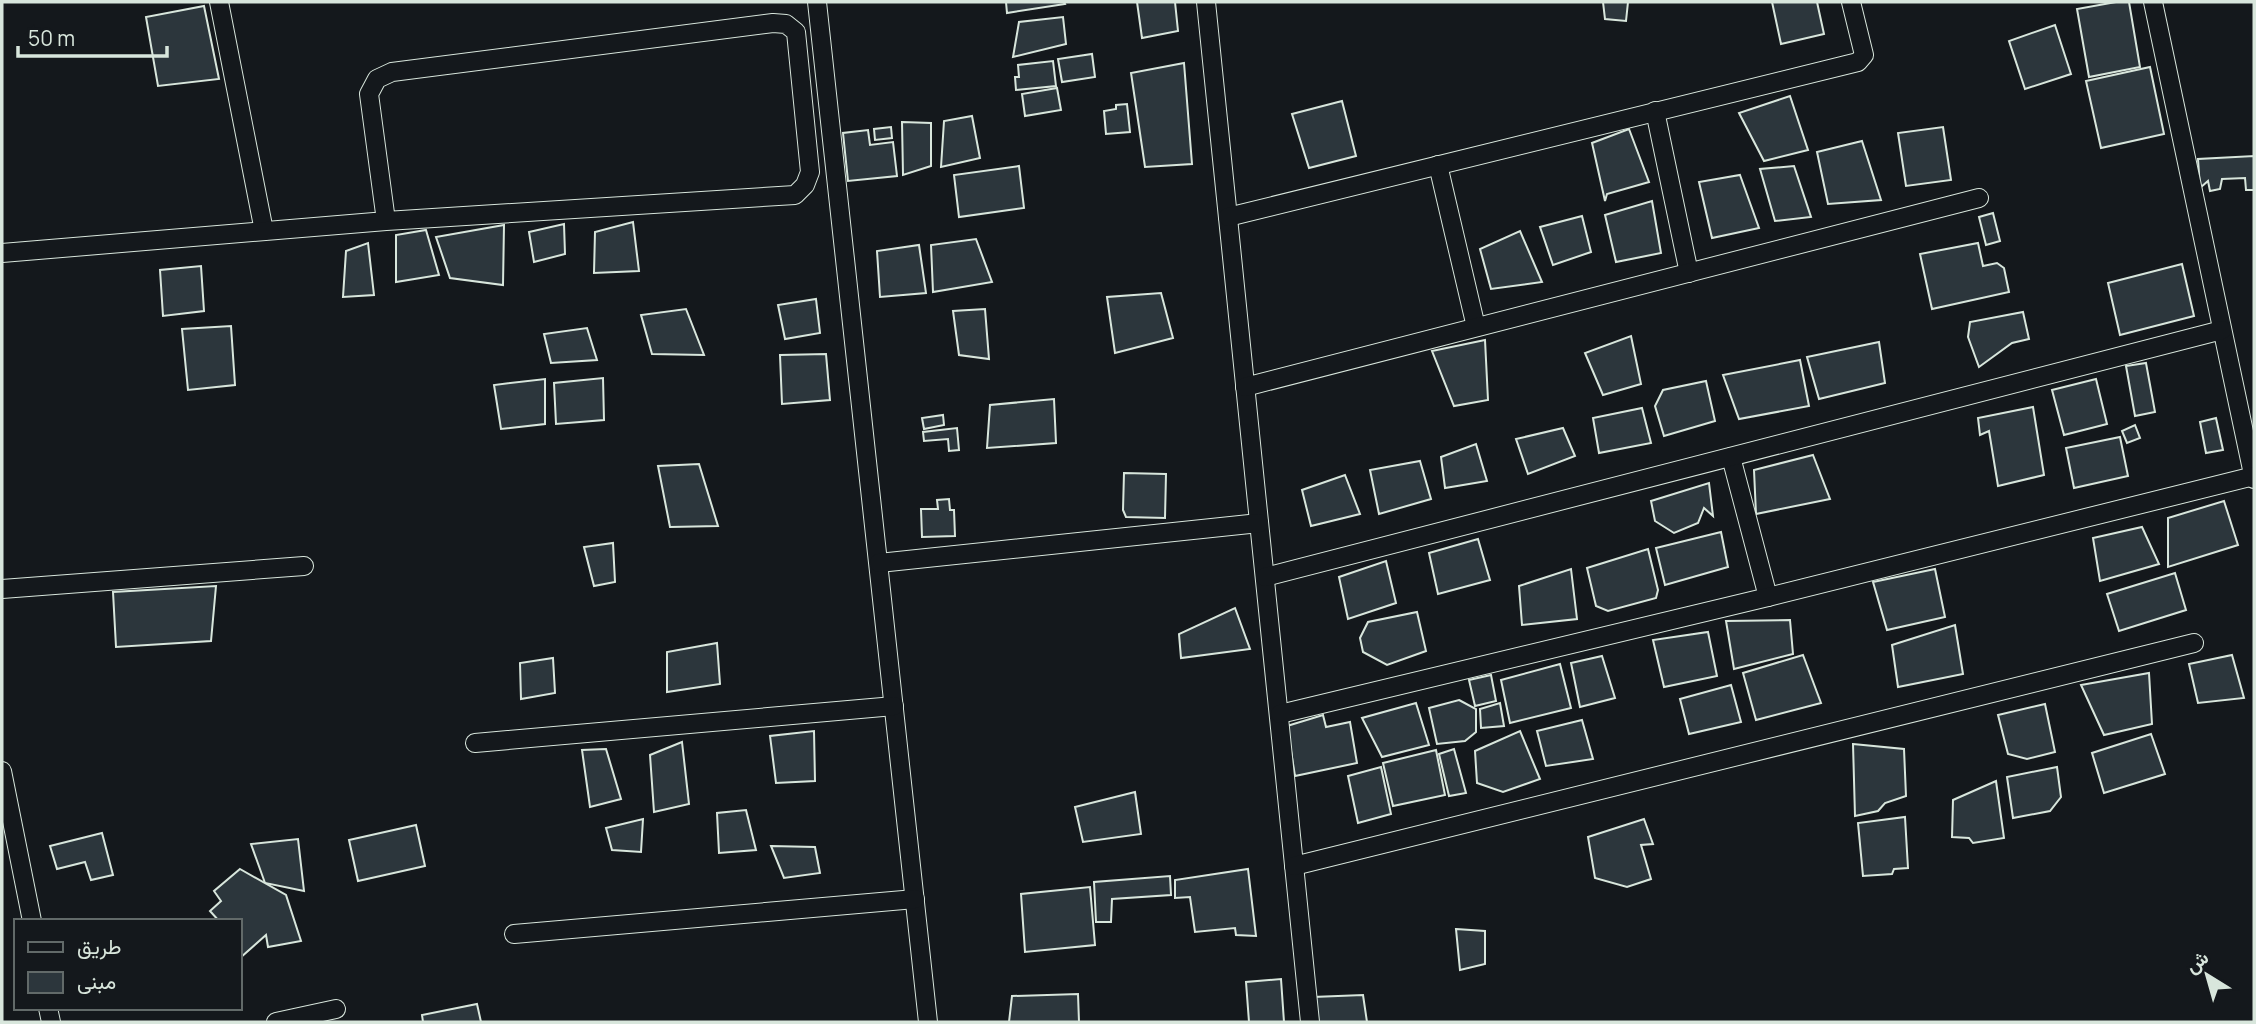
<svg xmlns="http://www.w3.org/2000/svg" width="2256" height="1024" font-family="Manrope,Vazirmatn,sans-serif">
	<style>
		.building { fill: #2c363c; stroke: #d8e6dc; stroke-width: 2 }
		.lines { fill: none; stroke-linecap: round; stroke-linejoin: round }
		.minor-casing { stroke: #d8e6dc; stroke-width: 20 }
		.minor { stroke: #14181c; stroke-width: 18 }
	</style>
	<rect width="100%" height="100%" fill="#14181c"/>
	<!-- building -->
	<g class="building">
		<path d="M1006,2H1064L1065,4L1007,13Z"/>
		<path d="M1137,2H1175L1178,31L1142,38Z"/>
		<path d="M1603,2H1628L1626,21L1605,19Z"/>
		<path d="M1772,2H1817L1824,34L1781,44Z"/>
		<path d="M2116,2H2129L2140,67L2089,77L2077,9Z"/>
		<path d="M204,6L219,79L158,86L146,17Z"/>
		<path d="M1063,17L1066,44L1013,57L1019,22Z"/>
		<path d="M2055,25L2071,74L2025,89L2009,41Z"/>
		<path d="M1092,54L1095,77L1062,82L1058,59Z"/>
		<path d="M1053,61L1056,86L1016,90L1015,77H1019L1018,65Z"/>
		<path d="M1184,63L1192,164L1145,167L1131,73Z"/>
		<path d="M2150,67L2164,134L2101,148L2086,81Z"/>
		<path d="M1057,88L1061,110L1025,116L1022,94Z"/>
		<path d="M1790,96L1808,150L1764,161L1739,113Z"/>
		<path d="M1342,101L1356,156L1309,168L1292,114Z"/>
		<path d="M1127,104L1130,132L1106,134L1104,111L1116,109V105Z"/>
		<path d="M972,116L980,158L941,167L944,121Z"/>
		<path d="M902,122L931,123V166L903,175Z"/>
		<path d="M891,127L892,138L875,140L874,129Z"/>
		<path d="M1943,127L1951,180L1906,186L1898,133Z"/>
		<path d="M1629,129L1649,182L1607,194L1605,201L1592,143Z"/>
		<path d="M868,130L870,145L893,142L897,176L848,181L843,133Z"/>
		<path d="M1862,141L1881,200L1828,204L1817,152Z"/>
		<path d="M2254,156V190H2246L2245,178L2222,179L2220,189L2210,191L2208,181L2200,188L2198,159Z"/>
		<path d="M1019,166L1024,208L959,217L954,175Z"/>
		<path d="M1794,166L1811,217L1775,221L1760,169Z"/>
		<path d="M1740,175L1759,228L1712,238L1699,182Z"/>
		<path d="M1652,201L1661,253L1616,262L1605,215Z"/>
		<path d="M1993,213L2000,241L1986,245L1979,217Z"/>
		<path d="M1582,216L1591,252L1553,265L1540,227Z"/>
		<path d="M633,222L639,271L594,273L595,232Z"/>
		<path d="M564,224L565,254L534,262L529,232Z"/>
		<path d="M504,225L503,285L450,278L436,237Z"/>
		<path d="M426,230L439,275L396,282V235Z"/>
		<path d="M1520,231L1542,282L1491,289L1480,249Z"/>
		<path d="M976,239L992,282L933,292L931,245Z"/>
		<path d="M368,243L374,295L343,297L346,251Z"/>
		<path d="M1978,243L1983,266L1997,263L2004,268L2009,292L1932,309L1920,254Z"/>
		<path d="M919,245L926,293L880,297L877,251Z"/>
		<path d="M2182,264L2194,316L2120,335L2108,283Z"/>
		<path d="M201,266L204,311L163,316L160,270Z"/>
		<path d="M1161,293L1173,338L1115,353L1107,297Z"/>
		<path d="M816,299L820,333L785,339L778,305Z"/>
		<path d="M686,309L704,355L652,354L641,315Z"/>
		<path d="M985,309L989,359L959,355L953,311Z"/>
		<path d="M2023,312L2029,339L2012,343L1979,367L1968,337L1970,322Z"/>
		<path d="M231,326L235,385L188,390L182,329Z"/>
		<path d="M587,328L597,360L551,363L544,334Z"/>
		<path d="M1631,336L1641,384L1603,395L1585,353Z"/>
		<path d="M1485,340L1488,400L1454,406L1432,351Z"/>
		<path d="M1879,342L1885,383L1819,399L1807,357Z"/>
		<path d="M826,354L830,400L782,404L780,355Z"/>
		<path d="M1800,360L1809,406L1739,419L1723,375Z"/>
		<path d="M2146,363L2155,412L2135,416L2126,366Z"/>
		<path d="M603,378L604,420L556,424L554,383Z"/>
		<path d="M545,379V424L501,429L494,385Z"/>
		<path d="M2096,379L2107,424L2064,435L2052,390Z"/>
		<path d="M1706,381L1715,421L1664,436L1655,406L1663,390Z"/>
		<path d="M1054,399L1056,443L987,448L990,405Z"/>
		<path d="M2033,407L2044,475L1998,486L1989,431L1980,435L1978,418Z"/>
		<path d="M1642,408L1651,443L1599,453L1593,418Z"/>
		<path d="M943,415L944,425L924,429L922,418Z"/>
		<path d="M2216,418L2223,450L2206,453L2200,422Z"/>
		<path d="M2135,425L2140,438L2127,443L2122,431Z"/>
		<path d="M957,428L959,450L949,451L948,439L924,441L923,432Z"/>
		<path d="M1563,428L1575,456L1528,474L1516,439Z"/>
		<path d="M2120,437L2128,476L2074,488L2066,448Z"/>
		<path d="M1476,444L1487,481L1445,488L1441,457Z"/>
		<path d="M1813,455L1830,499L1756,514L1754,470Z"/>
		<path d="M1420,461L1431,499L1379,514L1370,470Z"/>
		<path d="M699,464L718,526L670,527L658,466Z"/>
		<path d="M1124,473L1166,474L1165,518L1126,517L1123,510Z"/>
		<path d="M1345,475L1360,514L1311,526L1302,490Z"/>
		<path d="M1709,483L1713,516L1704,508L1698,523L1674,533L1655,521L1651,501Z"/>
		<path d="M949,499L950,510H954L955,536L922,537L921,509H938L937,500Z"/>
		<path d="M2224,501L2238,545L2168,567V518Z"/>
		<path d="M2142,527L2159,564L2100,581L2093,538Z"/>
		<path d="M1721,532L1728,567L1665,585L1656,548Z"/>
		<path d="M1478,539L1490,580L1438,594L1429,553Z"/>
		<path d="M613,543L615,582L594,586L584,547Z"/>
		<path d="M1648,549L1658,590L1656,598L1608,611L1596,606L1587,568Z"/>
		<path d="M1386,561L1396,603L1348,619L1339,577Z"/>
		<path d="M1571,569L1577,619L1522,625L1519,586Z"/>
		<path d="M1935,569L1945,617L1887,630L1873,582Z"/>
		<path d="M2175,573L2186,610L2119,631L2107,594Z"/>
		<path d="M216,586L211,641L116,647L113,592Z"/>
		<path d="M1235,608L1250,649L1181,658L1179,634Z"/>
		<path d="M1417,612L1426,651L1387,665L1363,652L1360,638L1368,622Z"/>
		<path d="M1790,620L1793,654L1734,669L1726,621Z"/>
		<path d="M1955,625L1963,674L1898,687L1892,645Z"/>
		<path d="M1708,632L1717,676L1664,687L1653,640Z"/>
		<path d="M717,643L720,684L667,692V652Z"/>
		<path d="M1803,655L1821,703L1756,720L1743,673Z"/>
		<path d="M2232,655L2244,698L2198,703L2189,664Z"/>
		<path d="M1602,656L1615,698L1580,707L1571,663Z"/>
		<path d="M553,658L555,693L521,699L520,663Z"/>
		<path d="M1560,664L1571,708L1510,723L1501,680Z"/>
		<path d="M2149,673L2152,724L2104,735L2081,685Z"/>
		<path d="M1491,675L1496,701L1475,706L1469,680Z"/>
		<path d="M1731,685L1741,722L1689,734L1680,699Z"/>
		<path d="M1459,700L1476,709V732L1465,741L1437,744L1429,708Z"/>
		<path d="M1416,703L1429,745L1382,757L1362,718Z"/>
		<path d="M1500,703L1504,726L1481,728L1480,709Z"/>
		<path d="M2045,704L2055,752L2027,759L2008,754L1998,715Z"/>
		<path d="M1323,715L1326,727L1350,722L1357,763L1295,776L1287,726Z"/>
		<path d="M1582,720L1593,759L1546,766L1537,731Z"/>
		<path d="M814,731L815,781L776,783L770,736Z"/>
		<path d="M1520,731L1540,779L1503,792L1477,783L1475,751Z"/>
		<path d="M2151,734L2165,774L2104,793L2092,753Z"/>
		<path d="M682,742L689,804L654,812L650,755Z"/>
		<path d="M1853,744L1904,749L1906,796L1885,803L1878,811L1855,816Z"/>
		<path d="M606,749L621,799L590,807L582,750Z"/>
		<path d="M1454,749L1466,793L1449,796L1439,754Z"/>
		<path d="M1436,750L1445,795L1393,806L1383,763Z"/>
		<path d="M1381,767L1391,814L1358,823L1348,776Z"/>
		<path d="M2057,767L2061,797L2050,811L2013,818L2007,777Z"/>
		<path d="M1996,781L2004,838L1973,843L1969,838L1952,837L1953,800Z"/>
		<path d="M1135,792L1141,834L1083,842L1075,807Z"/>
		<path d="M746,810L756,850L719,853L717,813Z"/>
		<path d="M1905,817L1908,868L1894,869L1892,874L1863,876L1858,823Z"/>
		<path d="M643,819L641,852L612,850L606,828Z"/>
		<path d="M1644,819L1653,844L1641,845L1651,879L1627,887L1595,878L1588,837Z"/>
		<path d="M416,825L425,866L358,881L349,840Z"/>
		<path d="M102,833L113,875L91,880L85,862L57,869L50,846Z"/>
		<path d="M298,839L304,891L265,883L251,844Z"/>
		<path d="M771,846L815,847L820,873L784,878Z"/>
		<path d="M240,869L286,895L301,941L268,947L266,935L240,958V921H219L210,911L221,901L214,891Z"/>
		<path d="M1248,869L1256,936L1236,935L1235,928L1195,932L1190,897L1175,898V880Z"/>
		<path d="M1170,876L1171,895L1112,899L1111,922H1096L1094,882Z"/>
		<path d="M1090,887L1095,945L1025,952L1021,894Z"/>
		<path d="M1456,929L1485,931V964L1460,970Z"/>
		<path d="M1281,979L1284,1022H1249L1246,982Z"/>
		<path d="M1078,994L1079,1022H1009L1012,996Z"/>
		<path d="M1363,995L1367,1022H1316L1313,997Z"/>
		<path d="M477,1004L481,1022H423L422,1015Z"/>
	</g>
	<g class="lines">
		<!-- minor casing -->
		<g class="minor-casing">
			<g id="minor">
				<path d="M219,2L264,231"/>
				<path d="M817,2L928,1022"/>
				<path d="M1206,2L1310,1022"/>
				<path d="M2153,2L2254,479"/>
				<path d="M1655,111L1689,273"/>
				<path d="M1438,165L1476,327"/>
				<path d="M1228,217L1858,62L1864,55L1851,2"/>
				<path d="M2,253L386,221L795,195L805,185L810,172L796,32L786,24L773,23L392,72L377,79L369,94L386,221"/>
				<path d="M1245,387L1979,198"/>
				<path d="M1731,457L1768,597"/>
				<path d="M879,563L1259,523"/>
				<path d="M1265,577L2222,330"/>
				<path d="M2,589L304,566"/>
				<path d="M1280,714L1768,597L2254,476"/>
				<path d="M475,743L894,706"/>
				<path d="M2,771L32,921"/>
				<path d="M1294,866L2194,643"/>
				<path d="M514,934L915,899"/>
				<path d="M48,1008L51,1022"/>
				<path d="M276,1022L336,1009"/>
			</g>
		</g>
		<!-- minor -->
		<use href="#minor" class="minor"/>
	</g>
	<!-- border -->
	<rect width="2256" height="1024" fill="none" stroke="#d8e6dc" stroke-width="7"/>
	<!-- legend -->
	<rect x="14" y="919" width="228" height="91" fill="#14181c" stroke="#626a69" stroke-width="2"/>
	<rect x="28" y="942" width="35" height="10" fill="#14181c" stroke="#626a69" stroke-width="2"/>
	<text x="77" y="954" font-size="21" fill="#d8e6dc">طريق</text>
	<rect x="28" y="972" width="35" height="21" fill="#2c363c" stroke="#626a69" stroke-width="2"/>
	<text x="77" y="989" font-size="21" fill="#d8e6dc">مبنى</text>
	<!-- north arrow -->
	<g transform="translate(2207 975) rotate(323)" stroke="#14181c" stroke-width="5" paint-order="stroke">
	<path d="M0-5L12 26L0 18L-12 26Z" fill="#d8e6dc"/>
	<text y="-10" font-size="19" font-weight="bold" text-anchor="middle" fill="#d8e6dc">ش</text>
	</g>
	<!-- scale -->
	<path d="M18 46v10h149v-10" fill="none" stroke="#d8e6dc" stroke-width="3.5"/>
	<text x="28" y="46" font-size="21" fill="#d8e6dc" stroke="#14181c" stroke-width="5" paint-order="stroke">50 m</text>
</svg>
